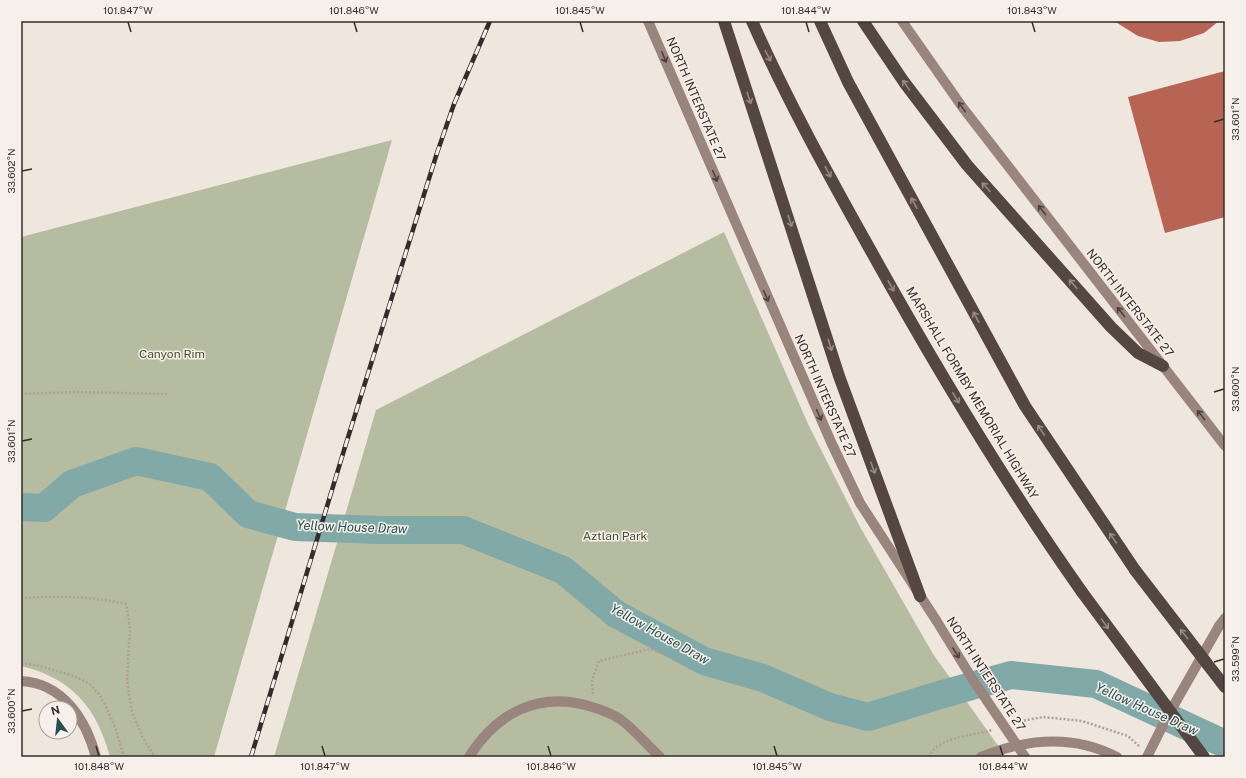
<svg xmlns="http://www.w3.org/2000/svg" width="1246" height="778" font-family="'Public Sans',sans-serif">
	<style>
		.green { fill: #b5bc9f }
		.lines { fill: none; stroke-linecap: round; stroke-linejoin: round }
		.river { stroke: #80a9a7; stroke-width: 28 }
		.building { fill: #b76454 }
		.path { stroke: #b19f95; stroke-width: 2.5; stroke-dasharray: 2 2; stroke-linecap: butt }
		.secondary { stroke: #99857d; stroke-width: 10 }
		.highway { stroke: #544641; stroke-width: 12 }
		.rail-casing { stroke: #352c29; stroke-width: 4.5 }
		.rail { stroke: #f7f0ea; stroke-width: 3; stroke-dasharray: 9; stroke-linecap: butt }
		.secondary-bridge { stroke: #99857d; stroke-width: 10 }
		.highway-bridge { stroke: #544641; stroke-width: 12 }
		.oneway { stroke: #958a85 }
		.oneway2 { stroke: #4e423e }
		.ticks { fill: none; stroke: #352c29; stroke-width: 1.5 }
		.labels { text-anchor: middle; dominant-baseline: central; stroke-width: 3; stroke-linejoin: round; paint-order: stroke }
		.street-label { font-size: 12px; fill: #352c29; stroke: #f7f0ea }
		.park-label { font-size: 12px; fill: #475030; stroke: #f7f0ea }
		.water-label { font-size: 13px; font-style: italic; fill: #245150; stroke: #f7f0ea }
		.neatline { fill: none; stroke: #352c29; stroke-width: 1.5 }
		.ticks-label { font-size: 10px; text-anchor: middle; fill: #352c29 }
	</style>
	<rect width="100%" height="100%" fill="#efe6de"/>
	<!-- green -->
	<g class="green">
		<path d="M392,140L214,757H110C97,708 72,678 21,666V237Z"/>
		<path d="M724,232L808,424L859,525L933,654L1006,757H274L376,410Z"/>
	</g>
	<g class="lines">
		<!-- river -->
		<path class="river" d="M21,507L44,508L72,484L136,461L210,477L248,514L295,527L381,530H463L563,570L616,614L704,661L763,678L830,707L868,717L943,694L1011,675L1096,684L1225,744"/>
	</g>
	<!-- building -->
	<g class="building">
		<path d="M1114,21H1219L1204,33L1180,41L1159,42L1138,36Z"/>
		<path d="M1225,71V217L1165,233L1128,97Z"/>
	</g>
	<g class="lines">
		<!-- path -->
		<g class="path">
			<path d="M21,394L77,392L167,394"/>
			<path d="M21,598C56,596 92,596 126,604L130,628L127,681L132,712L143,738L155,757"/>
			<path d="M21,663C33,664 43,667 54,670C64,673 76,676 86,682C106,693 118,736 124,757"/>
			<path d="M593,694L592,680L599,661L650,649L661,653"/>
			<path d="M1016,722L1043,717L1082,721L1128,736L1140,747"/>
			<path d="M929,757C938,736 973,736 992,730"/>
		</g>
		<!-- secondary -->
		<g class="secondary">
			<path d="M648,21L831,442L860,503L936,620"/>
			<path d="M902,21L963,108L1225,446"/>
			<path d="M1219,626L1225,618"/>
			<path d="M21,681C63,683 86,720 96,757"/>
			<path d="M469,757C496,714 537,691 589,706C599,709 611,713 620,719C634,729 647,745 660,757"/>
			<path d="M981,757C1025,739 1073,734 1117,757"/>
		</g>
		<!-- highway -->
		<g class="highway">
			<path d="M724,21L839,376L920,596"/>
			<path d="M752,21C787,100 829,176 871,251C936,368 1005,483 1082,592"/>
			<path d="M820,21L848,82L1025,406L1135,570"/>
			<path d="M863,21L904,82L967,165L1111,327L1138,353L1163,366"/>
		</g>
		<!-- rail casing -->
		<g class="rail-casing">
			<path id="rail" d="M251,757L345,447L437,153L454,104L490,21"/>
		</g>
		<!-- rail -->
		<use href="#rail" class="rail"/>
		<!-- secondary-bridge -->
		<g class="secondary-bridge">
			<path d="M936,620L973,680L1025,757"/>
			<path d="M1147,757L1166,719L1219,626"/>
		</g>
		<!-- highway-bridge -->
		<g class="highway-bridge">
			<path d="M1135,570L1225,687"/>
			<path d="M1082,592L1204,757"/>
		</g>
	</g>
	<!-- one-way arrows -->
	<defs><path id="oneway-shaft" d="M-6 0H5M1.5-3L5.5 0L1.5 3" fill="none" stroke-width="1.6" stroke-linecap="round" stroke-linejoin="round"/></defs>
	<g class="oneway">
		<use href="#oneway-shaft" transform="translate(768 56) rotate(63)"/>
		<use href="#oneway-shaft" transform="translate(906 85) rotate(-125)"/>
		<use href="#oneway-shaft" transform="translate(749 98) rotate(72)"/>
		<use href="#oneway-shaft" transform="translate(828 172) rotate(62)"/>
		<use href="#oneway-shaft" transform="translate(986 187) rotate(-132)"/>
		<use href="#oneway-shaft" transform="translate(914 203) rotate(-119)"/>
		<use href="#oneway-shaft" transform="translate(790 221) rotate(72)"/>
		<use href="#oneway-shaft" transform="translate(1073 284) rotate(-132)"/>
		<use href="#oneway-shaft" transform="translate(891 286) rotate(61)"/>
		<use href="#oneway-shaft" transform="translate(976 317) rotate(-119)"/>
		<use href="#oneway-shaft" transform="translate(830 345) rotate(73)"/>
		<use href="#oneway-shaft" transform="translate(956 398) rotate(58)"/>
		<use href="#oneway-shaft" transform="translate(1041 430) rotate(-124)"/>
		<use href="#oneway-shaft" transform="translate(873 468) rotate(69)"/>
		<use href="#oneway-shaft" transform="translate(1113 538) rotate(-124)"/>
		<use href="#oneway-shaft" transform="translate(1105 624) rotate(54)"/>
		<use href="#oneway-shaft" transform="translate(1184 634) rotate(-128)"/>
	</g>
	<g class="oneway2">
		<use href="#oneway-shaft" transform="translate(664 57) rotate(67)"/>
		<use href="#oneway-shaft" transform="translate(962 107) rotate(-126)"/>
		<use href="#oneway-shaft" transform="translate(715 176) rotate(67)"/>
		<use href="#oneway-shaft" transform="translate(1042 210) rotate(-128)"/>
		<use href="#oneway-shaft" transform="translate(766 296) rotate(66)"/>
		<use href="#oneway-shaft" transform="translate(1121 312) rotate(-128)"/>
		<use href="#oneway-shaft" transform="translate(819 415) rotate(66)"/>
		<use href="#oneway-shaft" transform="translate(1201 415) rotate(-128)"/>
		<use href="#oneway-shaft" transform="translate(956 653) rotate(58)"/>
	</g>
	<!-- ticks -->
	<path class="ticks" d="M128,22L131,32M354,22L357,32M580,22L583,32M806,22L809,32M1032,22L1035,32M1214,122L1224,119M22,171L32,169M1214,392L1224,389M22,441L32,439M1214,662L1224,659M22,711L32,709M96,746L99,756M322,746L325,756M548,746L551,756M774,746L777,756M1000,746L1003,756"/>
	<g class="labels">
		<!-- street labels -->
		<g class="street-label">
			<text transform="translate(696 99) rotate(67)">NORTH INTERSTATE 27</text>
			<text transform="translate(1130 303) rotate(52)">NORTH INTERSTATE 27</text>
			<text transform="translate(972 393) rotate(59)">MARSHALL FORMBY MEMORIAL HIGHWAY</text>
			<text transform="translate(825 396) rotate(66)">NORTH INTERSTATE 27</text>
			<text transform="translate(986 674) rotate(57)">NORTH INTERSTATE 27</text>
		</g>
		<!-- park labels -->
		<g class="park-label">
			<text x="172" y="354">Canyon Rim</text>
			<text x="615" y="536">Aztlan Park</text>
		</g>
		<!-- water labels -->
		<g class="water-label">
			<text transform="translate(352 527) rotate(2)">Yellow House Draw</text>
			<text transform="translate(660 634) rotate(29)">Yellow House Draw</text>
			<text transform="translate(1147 709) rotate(24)">Yellow House Draw</text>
		</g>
	</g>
	<!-- border -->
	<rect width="1246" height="778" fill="none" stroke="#f7f0ea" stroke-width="44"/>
	<!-- north arrow -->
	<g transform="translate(58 720) rotate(345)"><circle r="19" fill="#f7f0ea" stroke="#a9a29d"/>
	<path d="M0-3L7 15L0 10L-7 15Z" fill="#245150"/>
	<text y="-6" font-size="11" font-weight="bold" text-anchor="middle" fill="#352c29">N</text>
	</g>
	<rect x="22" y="22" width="1202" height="734" class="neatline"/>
	<g class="ticks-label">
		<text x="128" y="14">101.847°W</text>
		<text x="354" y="14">101.846°W</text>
		<text x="580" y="14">101.845°W</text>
		<text x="806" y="14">101.844°W</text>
		<text x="1032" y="14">101.843°W</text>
		<text transform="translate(1235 119) rotate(-90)" y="4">33.601°N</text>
		<text transform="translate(11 171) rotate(-90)" y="4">33.602°N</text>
		<text transform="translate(1235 389) rotate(-90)" y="4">33.600°N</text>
		<text transform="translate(11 441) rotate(-90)" y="4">33.601°N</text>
		<text transform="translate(1235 659) rotate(-90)" y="4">33.599°N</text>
		<text transform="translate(11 711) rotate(-90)" y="4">33.600°N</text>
		<text x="99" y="770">101.848°W</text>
		<text x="325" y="770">101.847°W</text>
		<text x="551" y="770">101.846°W</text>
		<text x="777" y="770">101.845°W</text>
		<text x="1003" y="770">101.844°W</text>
	</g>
</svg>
